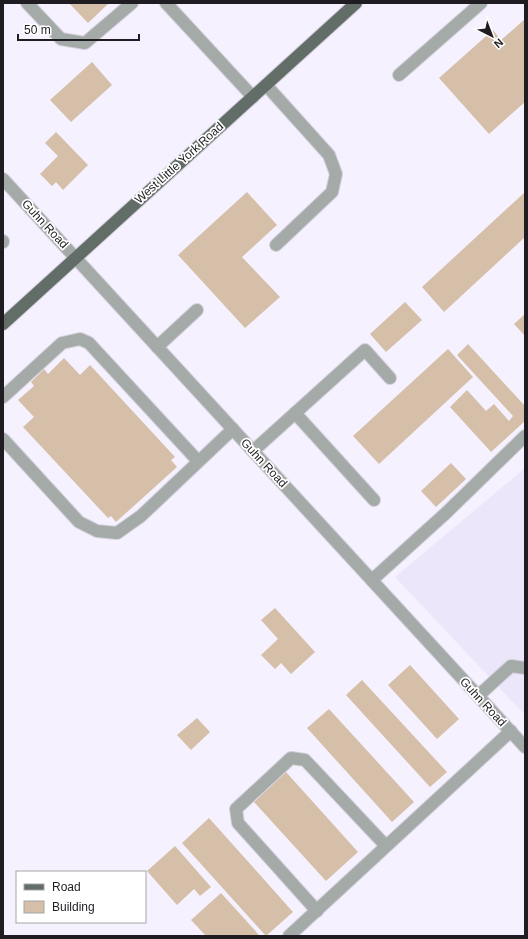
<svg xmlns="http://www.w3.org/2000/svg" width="528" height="939" font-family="Arial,sans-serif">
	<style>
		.built { fill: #ece6fb }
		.building { fill: #d6bfa9 }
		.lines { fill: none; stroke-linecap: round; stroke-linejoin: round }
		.minor-casing { stroke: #d3cfdb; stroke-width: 14 }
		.major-casing { stroke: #d3cfdb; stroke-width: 14 }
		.minor { stroke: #a4aaa7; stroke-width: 12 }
		.major { stroke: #636d68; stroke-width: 12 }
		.labels { text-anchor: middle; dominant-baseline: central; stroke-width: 3.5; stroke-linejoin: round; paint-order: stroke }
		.street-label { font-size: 12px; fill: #1f1d22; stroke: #fff }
	</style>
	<rect width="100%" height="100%" fill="#f5f1fe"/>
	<!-- built -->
	<path class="built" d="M525,468V715L395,577Z"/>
	<!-- building -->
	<g class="building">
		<path d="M69,3H109L88,23Z"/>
		<path d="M525,19V102L489,134L439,78L493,30L501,40Z"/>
		<path d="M92,62L112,85L71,122L50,100Z"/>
		<path d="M56,132L88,165L63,190L56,182L52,186L40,174L58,156L45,143Z"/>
		<path d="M247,192L277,225L242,257L280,297L245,328L178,255Z"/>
		<path d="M525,192V237L444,312L422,287Z"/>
		<path d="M405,302L422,320L386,352L370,334Z"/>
		<path d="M525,314V336L514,324Z"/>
		<path d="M468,344L525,406V421L491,452L450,407L467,390L486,411L494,404L509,421L513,416L457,355Z"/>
		<path d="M448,349L473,377L379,464L353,436Z"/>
		<path d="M64,358L80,375L90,365L175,457L171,460L177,467L116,522L111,516L108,518L23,427L34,417L18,400L34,386L31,382L44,369L48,374Z"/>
		<path d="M451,463L466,479L436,507L421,491Z"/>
		<path d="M275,608L315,652L291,674L281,663L275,669L261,655L278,639L261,620Z"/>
		<path d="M410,665L459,719L437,739L388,685Z"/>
		<path d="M362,680L447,772L430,787L346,695Z"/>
		<path d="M329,709L414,802L392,822L307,728Z"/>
		<path d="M197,718L210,732L191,750L177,735Z"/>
		<path d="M286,772L358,852L326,881L254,802Z"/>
		<path d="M209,818L293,912L266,936L182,843Z"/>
		<path d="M175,846L211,887L200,896L194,889L177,905L147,871Z"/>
		<path d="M221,893L260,936H206L191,920Z"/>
	</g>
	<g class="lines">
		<!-- minor casing -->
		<g class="minor-casing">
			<g id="minor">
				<path d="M27,3L61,39L85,43L132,3"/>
				<path d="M166,3L253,97"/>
				<path d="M399,75L481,3"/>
				<path d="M266,85L329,155L336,174L332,192L276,245"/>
				<path d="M3,179L525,747"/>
				<path d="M3,241V242"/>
				<path d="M157,347L197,310"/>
				<path d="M3,397L62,343L80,339L89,343L198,461"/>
				<path d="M295,413L374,500"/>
				<path d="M3,439L79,522L97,531L117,533L141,516L233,429"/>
				<path d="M253,451L365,350L390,378"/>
				<path d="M372,580L447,512L525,436"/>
				<path d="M478,696L511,666L525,668"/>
				<path d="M317,911L238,823L236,809L291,758L305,760L386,846"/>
				<path d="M289,936L511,731"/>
			</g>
		</g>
		<!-- major casing -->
		<g class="major-casing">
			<path id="major" d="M3,324L356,3"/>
		</g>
		<!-- minor -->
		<use href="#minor" class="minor"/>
		<!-- major -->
		<use href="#major" class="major"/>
	</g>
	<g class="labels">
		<!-- street labels -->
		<g class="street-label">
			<text transform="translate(179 163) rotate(-42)">West Little York Road</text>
			<text transform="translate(45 224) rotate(47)">Guhn Road</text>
			<text transform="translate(264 463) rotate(47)">Guhn Road</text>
			<text transform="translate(483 702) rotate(47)">Guhn Road</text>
		</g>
	</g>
	<!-- border -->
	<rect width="528" height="939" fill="none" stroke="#1f1d22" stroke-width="8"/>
	<!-- legend -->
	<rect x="16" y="871" width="130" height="52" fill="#ffffff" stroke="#a5a5a7"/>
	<rect x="24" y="884" width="20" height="6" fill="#636d68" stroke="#a5a5a7"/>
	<text x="52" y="891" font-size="12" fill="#1f1d22">Road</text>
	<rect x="24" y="901" width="20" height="12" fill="#d6bfa9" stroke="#a5a5a7"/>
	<text x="52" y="911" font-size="12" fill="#1f1d22">Building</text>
	<!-- north arrow -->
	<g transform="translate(492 36) rotate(138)" stroke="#ffffff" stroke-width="3" paint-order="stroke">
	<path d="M0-3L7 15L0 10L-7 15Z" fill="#1f1d22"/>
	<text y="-6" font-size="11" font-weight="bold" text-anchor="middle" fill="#1f1d22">N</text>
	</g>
	<!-- scale -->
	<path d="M18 34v6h121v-6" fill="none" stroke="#1f1d22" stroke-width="2"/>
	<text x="24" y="34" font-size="12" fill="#1f1d22" stroke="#ffffff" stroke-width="3" paint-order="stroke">50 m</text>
</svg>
